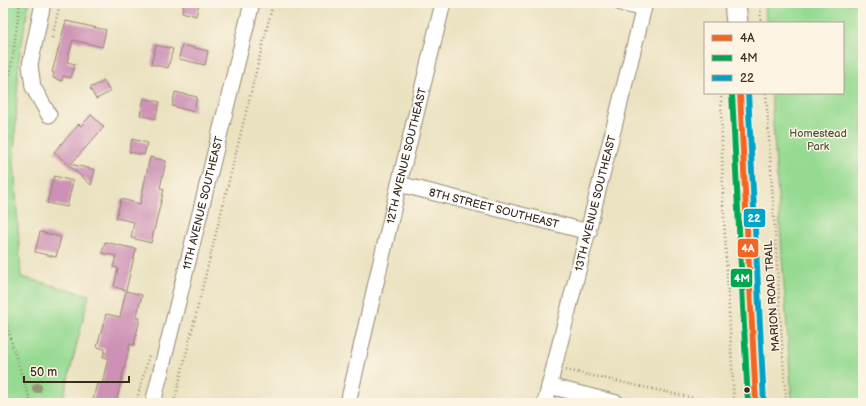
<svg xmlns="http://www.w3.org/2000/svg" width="866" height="406" font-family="'Balsamiq Sans',sans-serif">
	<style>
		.green { fill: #96da92; stroke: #688258 }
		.building { fill: #cd91b5 }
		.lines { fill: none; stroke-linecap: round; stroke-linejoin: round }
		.street-casing { stroke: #938670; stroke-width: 17 }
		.secondary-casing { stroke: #938670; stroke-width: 23 }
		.path { stroke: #938670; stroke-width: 2.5; stroke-dasharray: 1 3; stroke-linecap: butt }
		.street { stroke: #fff; stroke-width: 15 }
		.secondary { stroke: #fff; stroke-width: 21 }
		.bus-1-casing { stroke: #fcf5e5; stroke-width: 9 }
		.bus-2-casing { stroke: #fcf5e5; stroke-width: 9 }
		.bus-3-casing { stroke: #fcf5e5; stroke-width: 9 }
		.bus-1 { stroke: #f26522; stroke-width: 6 }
		.bus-2 { stroke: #00a651; stroke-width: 6 }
		.bus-3 { stroke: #03a3c5; stroke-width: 6 }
		.tree { fill: #979577 }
		.bus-dot { fill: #3b2a1e; stroke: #fcf5e5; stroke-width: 1.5 }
		.labels { text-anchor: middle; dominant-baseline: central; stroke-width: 3; stroke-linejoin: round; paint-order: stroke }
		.park-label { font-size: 11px; fill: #52563b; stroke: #fcf5e5 }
		.street-label { font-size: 11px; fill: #3b2a1e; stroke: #fcf5e5 }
		.line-badge { stroke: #fcf5e5; stroke-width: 1.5 }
		.badge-label { font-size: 11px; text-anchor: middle; font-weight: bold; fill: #fff }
	</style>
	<rect width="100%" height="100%" fill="#fcf5e5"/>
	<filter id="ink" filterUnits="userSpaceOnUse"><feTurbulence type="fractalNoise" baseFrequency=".025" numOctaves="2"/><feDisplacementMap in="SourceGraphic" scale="8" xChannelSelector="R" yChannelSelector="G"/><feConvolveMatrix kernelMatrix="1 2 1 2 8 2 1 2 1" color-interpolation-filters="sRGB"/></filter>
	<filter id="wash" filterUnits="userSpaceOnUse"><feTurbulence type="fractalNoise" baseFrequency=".012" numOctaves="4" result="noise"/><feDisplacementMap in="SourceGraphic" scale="16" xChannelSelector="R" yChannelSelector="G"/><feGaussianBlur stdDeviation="0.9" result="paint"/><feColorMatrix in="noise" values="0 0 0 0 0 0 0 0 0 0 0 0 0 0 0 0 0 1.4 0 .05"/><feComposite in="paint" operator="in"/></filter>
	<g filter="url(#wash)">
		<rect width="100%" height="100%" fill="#ebe2c1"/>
		<!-- green -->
		<g class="green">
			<path d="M3,3H29L19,59L14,158L21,277L89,295L62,403H3Z"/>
			<path d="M765,3H863V403H792L771,93H843V23H766Z"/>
		</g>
		<g id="blocks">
			<!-- building -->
			<g class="building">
				<path d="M184,3H199L196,16L182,12Z"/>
				<path d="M66,21L106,30L102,47L73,40L67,62L75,64L71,78L63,76L62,81L53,78L54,73L52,72Z"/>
				<path d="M156,45L173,49L168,68L151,64Z"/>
				<path d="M182,45L208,51L205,65L179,59Z"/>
				<path d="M104,81L110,92L96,99L90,88Z"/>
				<path d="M175,92L197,97L194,112L172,106Z"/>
				<path d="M144,98L160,102L155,119L140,115Z"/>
				<path d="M91,115L104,127L71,164L95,170L91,185L54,152L79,124L81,126Z"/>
				<path d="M132,139L147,143L144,155L129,152Z"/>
				<path d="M150,157L166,161L160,188L164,189L151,243L131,238L134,222L116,218L121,199L140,204Z"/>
				<path d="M54,176L73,181L67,207L47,203Z"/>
				<path d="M40,232L61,237L56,257L35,252Z"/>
				<path d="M105,242L136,249L126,290L114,287L118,268L113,267L116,256L102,253Z"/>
				<path d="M126,291L142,295L136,318H140L134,345L130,344L116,403L93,400L97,383L102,384L108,358L103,357L105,349L97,347L106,314L120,317Z"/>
			</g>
		</g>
	</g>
	<g filter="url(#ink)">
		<use href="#blocks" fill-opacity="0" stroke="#938670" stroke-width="1"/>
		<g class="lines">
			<!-- street casing -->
			<g class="street-casing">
				<g id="street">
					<path d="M43,3L30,65L33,87L49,115"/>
					<path d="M621,3L643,9"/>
					<path id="s1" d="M399,184L589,232"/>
					<path d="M549,386L617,403"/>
					<path id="s2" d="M153,403L252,3"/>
					<path id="s3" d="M348,403L399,184L443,3"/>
					<path id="s4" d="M545,403L645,3"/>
				</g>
			</g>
			<!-- secondary casing -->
			<g class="secondary-casing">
				<g id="secondary">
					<path d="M735,3L737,23"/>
					<path d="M740,93L756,403"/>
				</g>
			</g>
			<!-- path -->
			<g class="path">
				<path d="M760,3L761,23"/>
				<path d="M52,38L60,3"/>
				<path d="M721,93L723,200L734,403"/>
				<path d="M766,93L786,403"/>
				<path d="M3,126L20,3"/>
				<path d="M3,311L13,348L31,403"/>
				<path d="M566,370L716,403"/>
				<path d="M136,403L149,355"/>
				<path d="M174,403L273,3"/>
			</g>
			<!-- street -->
			<use href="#street" class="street"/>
			<!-- secondary -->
			<use href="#secondary" class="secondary"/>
			<!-- bus-1 casing -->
			<g class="bus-1-casing">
				<path id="bus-1" d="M740,93L756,403"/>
			</g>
			<!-- bus-2 casing -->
			<g class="bus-2-casing">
				<path id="bus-2" d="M732,93L748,403"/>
			</g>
			<!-- bus-3 casing -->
			<g class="bus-3-casing">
				<path id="bus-3" d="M748,93L764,403"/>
			</g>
			<!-- bus-1 -->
			<use href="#bus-1" class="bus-1"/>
			<!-- bus-2 -->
			<use href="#bus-2" class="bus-2"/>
			<!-- bus-3 -->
			<use href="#bus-3" class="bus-3"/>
		</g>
		<!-- trees -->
		<circle class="tree" cx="37" cy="388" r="5"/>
	</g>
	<!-- markers -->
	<circle class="bus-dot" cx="747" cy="390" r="3.5"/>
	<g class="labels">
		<!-- park labels -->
		<g class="park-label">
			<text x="818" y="133">Homestead<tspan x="818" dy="13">Park</tspan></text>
		</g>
		<!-- street labels -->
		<g class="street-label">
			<text stroke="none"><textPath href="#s3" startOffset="254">12TH AVENUE SOUTHEAST</textPath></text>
			<text stroke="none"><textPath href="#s2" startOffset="206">11TH AVENUE SOUTHEAST</textPath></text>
			<text stroke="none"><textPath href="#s4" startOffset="206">13TH AVENUE SOUTHEAST</textPath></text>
			<text stroke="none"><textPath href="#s1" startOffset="98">8TH STREET SOUTHEAST</textPath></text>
			<text transform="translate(772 296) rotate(-94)">MARION ROAD TRAIL</text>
		</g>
	</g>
	<g class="line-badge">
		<rect x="743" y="208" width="23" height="20" rx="4" fill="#03a3c5"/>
		<rect x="737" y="238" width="22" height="20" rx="4" fill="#f26522"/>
		<rect x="730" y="268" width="23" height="20" rx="4" fill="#00a651"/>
	</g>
	<g class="badge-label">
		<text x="754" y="222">22</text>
		<text x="748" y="252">4A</text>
		<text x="742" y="282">4M</text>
	</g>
	<!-- margin -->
	<rect width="866" height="406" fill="none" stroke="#fcf5e5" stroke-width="16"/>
	<!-- legend -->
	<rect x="704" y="22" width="140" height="72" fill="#fcf5e5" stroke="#afa495"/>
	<rect x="712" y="35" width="20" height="6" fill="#f26522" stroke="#afa495"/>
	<text x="740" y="42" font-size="12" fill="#3b2a1e">4A</text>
	<rect x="712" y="55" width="20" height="6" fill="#00a651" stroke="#afa495"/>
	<text x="740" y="62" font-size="12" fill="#3b2a1e">4M</text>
	<rect x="712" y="75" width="20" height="6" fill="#03a3c5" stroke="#afa495"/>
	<text x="740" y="82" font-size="12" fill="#3b2a1e">22</text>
	<!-- scale -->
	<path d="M24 376v6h105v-6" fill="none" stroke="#3b2a1e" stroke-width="2"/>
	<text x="30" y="376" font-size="12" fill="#3b2a1e" stroke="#fcf5e5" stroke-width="3" paint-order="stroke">50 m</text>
</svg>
